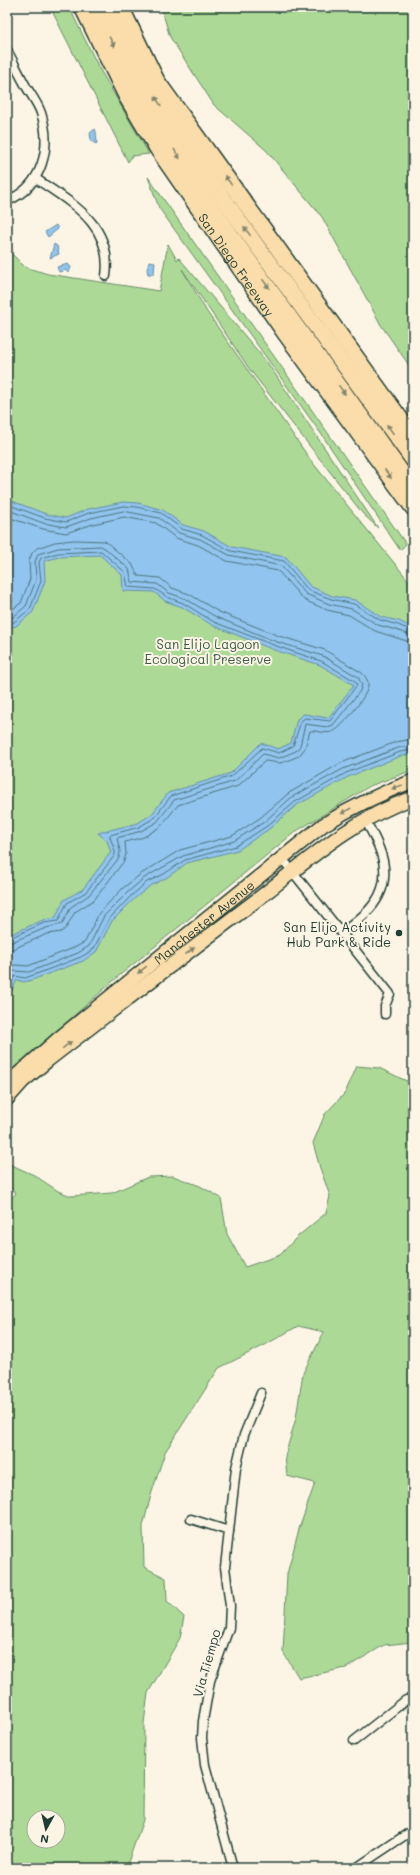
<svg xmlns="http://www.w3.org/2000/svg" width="420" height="1875" font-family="Mali,sans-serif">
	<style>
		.green { fill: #add997; stroke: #668b66; fill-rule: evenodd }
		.water { fill: #91c4ee; stroke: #638ea4 }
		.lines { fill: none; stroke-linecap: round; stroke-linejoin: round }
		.shore { stroke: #4d737e; stroke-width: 1 }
		.street-casing { stroke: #1f3d34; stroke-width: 11 }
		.primary-casing { stroke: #1f3d34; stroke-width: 16 }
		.highway-casing { stroke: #1f3d34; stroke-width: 18 }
		.street { stroke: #fcf5e5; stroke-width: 8 }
		.primary { stroke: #fbddab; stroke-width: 13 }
		.highway { stroke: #fbddab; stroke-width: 15 }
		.oneway { fill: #82856a }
		.poi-dot { fill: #1f3d34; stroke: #fcf5e5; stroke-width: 1.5 }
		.labels { text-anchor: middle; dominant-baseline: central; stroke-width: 4; stroke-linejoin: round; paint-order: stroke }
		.street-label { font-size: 13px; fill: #1f3d34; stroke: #fcf5e5 }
		.park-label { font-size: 13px; fill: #3b5c48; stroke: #fcf5e5 }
		.poi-label { font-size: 13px; fill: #1f3d34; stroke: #fcf5e5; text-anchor: end }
	</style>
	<rect width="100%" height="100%" fill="#fcf5e5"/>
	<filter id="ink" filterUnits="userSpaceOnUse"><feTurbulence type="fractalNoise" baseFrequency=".025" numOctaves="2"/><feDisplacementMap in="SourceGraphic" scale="8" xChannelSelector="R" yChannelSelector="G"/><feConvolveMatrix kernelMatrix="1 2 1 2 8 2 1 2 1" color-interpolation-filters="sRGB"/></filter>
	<g filter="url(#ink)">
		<!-- green -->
		<g class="green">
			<path d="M50,7H69L99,68L149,154L132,156L128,162Z"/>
			<path d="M161,7H413V371L381,325L322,217L266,150L214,105L170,37Z"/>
			<path d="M148,177L406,544L400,550L322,435L159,208Z"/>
			<path d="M168,244L177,260L179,258L267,362L378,528L363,514L250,370L182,269L207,312L312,462L413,586V770L370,786L295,832L120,975L7,1075V249L25,267L48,274L159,291Z"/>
			<path d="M357,1066L379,1068L413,1084V1642L384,1645L346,1668L299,1678L283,1652L287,1574L299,1529L315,1483L287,1476L285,1456L296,1418L303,1373L324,1332L298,1326L265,1345L219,1368L165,1452L151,1495L143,1526L144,1567L166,1578L167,1601L184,1617L180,1638L148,1693L144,1723L143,1820L126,1868H7V1204L16,1193L7,1184V1163L34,1175L58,1191L71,1196L112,1193L148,1177L173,1176L200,1186L221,1198L227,1234L245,1267L280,1255L297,1237L326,1213L330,1196L320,1168L313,1143L325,1114L345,1093ZM34,1817H58V1841H34Z"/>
		</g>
		<!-- water -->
		<g class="water">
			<path d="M95,129L96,131L97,143L96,144L91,141L90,133Z"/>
			<path d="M56,225L58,229L48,237L45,232Z"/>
			<path d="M54,244L57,246L59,254L50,258Z"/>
			<path d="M149,261L155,262L154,274H148L147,269Z"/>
			<path d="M68,264L71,267L69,273L67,272L66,270L59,272L57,267Z"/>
			<path d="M12,501L46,514L66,518L88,509L123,502L138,503L163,510L183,525L204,531L232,547L286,557L310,586L332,596L355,600L381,617L399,621L413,628V754L401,756L348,777L297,805L269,829L238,850L187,863L166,878L150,886L133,900L112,921L96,952L83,961L32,980L24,982L17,980L10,994L7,995V936L43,920L55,918L64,900L83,889L111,852L107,841L98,833L138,823L152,814L168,793L231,773L261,743L278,749L291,743L297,719L304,714L328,718L354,685L320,665L274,650L212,625L182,607L165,601L154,592L123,591L122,575L100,555L59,557L44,561L45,581L33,612L16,626L7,629V502Z"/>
		</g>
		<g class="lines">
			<!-- shore -->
			<g class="shore">
				<path d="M7,506H12L45,518L66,522L89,513L123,506L137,507L161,513L182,529L202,535L231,551L284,561L308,590L331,599L354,604L380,620L398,625L413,631"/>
				<path d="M7,511H11L43,523L66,527L91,518L123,511L159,518L179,533L200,539L229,555L281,566L306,594L329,604L352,609L378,625L396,630L413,636"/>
				<path d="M7,517L43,529L66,533L93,524L124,517L156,523L176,538L198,545L227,561L278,571L304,600L327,610L349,615L375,631L413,643"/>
				<path d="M7,613L21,603L30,579L29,561L32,553L37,548L55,542L74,540L105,541L132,564L138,576L160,578L172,588L189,594L219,612L279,636L325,650L362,673C366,677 369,681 368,687C367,695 342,728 334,731C326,735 318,730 310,731L305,748L299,756L281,763L265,761L238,786L178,805L160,827L144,837L125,842L126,854L124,861L94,900L75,912L66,928L61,932L47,934L13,949L7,950"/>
				<path d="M7,619L12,618L26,606L36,580L35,562L38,554L58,548L101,546L106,549L129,569L132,582L157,584L169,593L186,599L216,617L277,642L323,656L358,677L362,685L360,691L333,725L327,727L305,724L300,746L296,751L279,758L263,754L235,781L174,800L157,822L141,831L117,838L120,851L119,858L89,895L71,907L62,924L46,928L7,944"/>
				<path d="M7,625L14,622L30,609L41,581L39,562L41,558L58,553L101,551L125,572L128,587L155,589L167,597L183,603L214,622L276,646L321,661L355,681L357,685L330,721L305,718L301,721L293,746L279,753L262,748L232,776L171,796L154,818L139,827L110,835V837L115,851V855L86,892L67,903L58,921L44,923L7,939"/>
				<path d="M7,969L15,965L28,966L76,947L85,942L99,913L123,888L141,874L180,850L232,836L260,818L289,793L341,763L396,742L413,739"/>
				<path d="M7,979L14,971L29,972L78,953L89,946L104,916L127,893L144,878L183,856L234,841L264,822L292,797L343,769L398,748L413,745"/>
				<path d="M7,990L15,976L25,978L31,976L81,957L93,950L109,919L130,897L147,882L164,874L185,860L236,846L267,826L295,802L346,773L400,752L413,750"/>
			</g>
			<!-- street casing -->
			<g class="street-casing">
				<g id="street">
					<path d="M7,50C14,63 20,76 27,88C32,96 38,104 41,113C52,147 43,186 7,201"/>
					<path d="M35,178C71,203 113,224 106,276"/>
					<path d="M281,857L390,994L385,1006V1014"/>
					<path d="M341,934C351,925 365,916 373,905C395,877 381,847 365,820"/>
					<path d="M191,1519L229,1531"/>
					<path d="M354,1741L406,1700L413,1698"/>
					<path d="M233,1868L205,1765L202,1738L203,1721L210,1681L229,1628L230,1606L225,1567L236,1468L244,1435L261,1393"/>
					<path d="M356,1868L413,1830"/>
				</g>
			</g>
			<!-- primary casing -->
			<g class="primary-casing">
				<g id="primary">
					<path id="s1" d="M7,1084L58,1039L323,825C352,807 381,793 413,781"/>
					<path d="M7,1099L23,1081L48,1060C117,1007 185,954 254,902C306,862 350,820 413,798"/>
				</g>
			</g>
			<!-- highway casing -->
			<g class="highway-casing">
				<g id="highway">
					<path id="s2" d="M82,7L127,98L158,150L284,332L413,508"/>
					<path d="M94,7L144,102L187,171L237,244L413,488"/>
					<path d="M108,7C149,94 204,172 260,250C311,320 362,390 413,460"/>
					<path d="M121,7L157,81L413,436"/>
				</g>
			</g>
			<!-- street -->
			<use href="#street" class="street"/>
			<!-- primary -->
			<use href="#primary" class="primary"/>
			<!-- highway -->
			<use href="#highway" class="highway"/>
		</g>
		<!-- one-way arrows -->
		<defs><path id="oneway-solid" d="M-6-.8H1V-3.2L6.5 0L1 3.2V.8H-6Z"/></defs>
		<g class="oneway">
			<use href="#oneway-solid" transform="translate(112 42) rotate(62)"/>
			<use href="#oneway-solid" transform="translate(158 101) rotate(-122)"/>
			<use href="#oneway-solid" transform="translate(177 154) rotate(58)"/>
			<use href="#oneway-solid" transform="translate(228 180) rotate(-126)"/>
			<use href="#oneway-solid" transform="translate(247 231) rotate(-126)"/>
			<use href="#oneway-solid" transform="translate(266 284) rotate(54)"/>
			<use href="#oneway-solid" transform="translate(342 390) rotate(54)"/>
			<use href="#oneway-solid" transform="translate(390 429) rotate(-126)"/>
			<use href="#oneway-solid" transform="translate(388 474) rotate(54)"/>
			<use href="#oneway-solid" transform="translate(397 787) rotate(160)"/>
			<use href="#oneway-solid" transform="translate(346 811) rotate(150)"/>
			<use href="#oneway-solid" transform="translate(190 951) rotate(-37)"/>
			<use href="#oneway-solid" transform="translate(142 970) rotate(141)"/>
			<use href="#oneway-solid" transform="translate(67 1045) rotate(-37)"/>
		</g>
	</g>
	<!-- markers -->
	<circle class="poi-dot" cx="399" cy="933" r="4"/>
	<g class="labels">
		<!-- street labels -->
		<g class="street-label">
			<text stroke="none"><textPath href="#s2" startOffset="301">San Diego Freeway</textPath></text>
			<text stroke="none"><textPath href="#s1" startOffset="255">Manchester Avenue</textPath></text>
			<text transform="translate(206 1663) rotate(-74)">Via Tiempo</text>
		</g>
		<!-- park labels -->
		<g class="park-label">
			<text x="208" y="643">San Elijo Lagoon<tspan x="208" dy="15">Ecological Preserve</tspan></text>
		</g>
		<!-- poi labels -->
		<g class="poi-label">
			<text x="391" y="926">San Elijo Activity<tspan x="391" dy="15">Hub Park &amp; Ride</tspan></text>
		</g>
	</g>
	<!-- margin -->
	<rect width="420" height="1875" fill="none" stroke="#fcf5e5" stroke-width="24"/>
	<rect x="12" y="12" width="396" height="1851" fill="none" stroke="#1f3d34" stroke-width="1.5" filter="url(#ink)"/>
	<!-- north arrow -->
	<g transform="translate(46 1829) rotate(188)"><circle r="19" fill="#fcf5e5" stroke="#a4ab9e"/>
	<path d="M0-3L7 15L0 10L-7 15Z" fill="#1f3d34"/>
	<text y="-6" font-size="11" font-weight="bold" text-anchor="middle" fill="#1f3d34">N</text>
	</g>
</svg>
